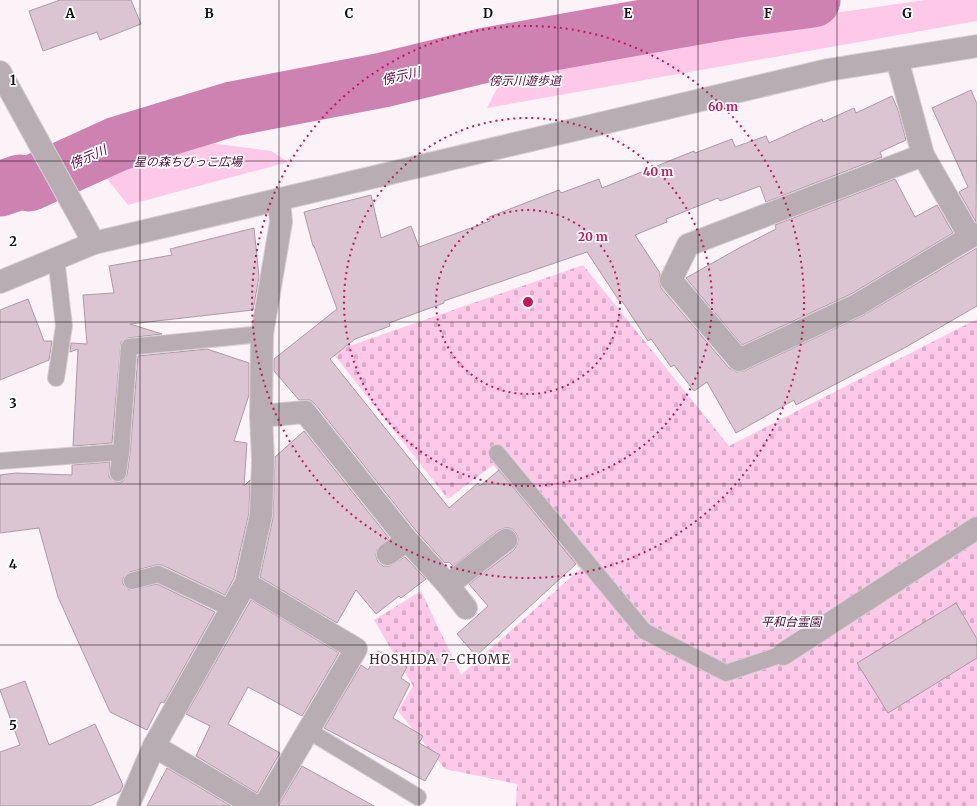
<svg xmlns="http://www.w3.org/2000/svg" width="977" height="806" font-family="Merriweather,'Noto Sans JP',serif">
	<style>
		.cemetery { fill: url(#cemetery-stones) }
		.park { fill: #fec9e9 }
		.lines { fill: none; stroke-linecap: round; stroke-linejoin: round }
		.river { stroke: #cd82b2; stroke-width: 55 }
		.building { fill: #dbc5d2; stroke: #ae99a5 }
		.service-casing { stroke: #d7ced3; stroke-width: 18 }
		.minor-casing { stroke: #d7ced3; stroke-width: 24 }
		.tertiary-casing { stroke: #d7ced3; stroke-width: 24 }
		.service { stroke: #b7adb3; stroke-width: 16 }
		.minor { stroke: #b7adb3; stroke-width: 22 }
		.tertiary { stroke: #b7adb3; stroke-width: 22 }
		.grid { fill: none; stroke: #130c10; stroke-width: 1; stroke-opacity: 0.55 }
		.ring { fill: none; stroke: #c2185b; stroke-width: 2; stroke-dasharray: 2 4 }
		.labels { text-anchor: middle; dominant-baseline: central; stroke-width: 3.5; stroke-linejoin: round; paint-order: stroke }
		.park-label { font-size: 12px; font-style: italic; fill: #4a0638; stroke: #fff }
		.water-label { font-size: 13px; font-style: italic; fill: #5e0047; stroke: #fff }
		.neighbourhood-label { font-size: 13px; letter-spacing: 1px; fill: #3b2a34; stroke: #fff }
		.grid-label { font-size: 13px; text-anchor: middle; font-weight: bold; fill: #130c10; stroke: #fff; stroke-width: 3.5; stroke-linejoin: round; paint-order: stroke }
		.centre { fill: #c2185b; stroke: #fff; stroke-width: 2 }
		.ring-label { font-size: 12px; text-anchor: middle; font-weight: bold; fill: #c2185b; stroke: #fff; stroke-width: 3.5; stroke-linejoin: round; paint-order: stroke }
	</style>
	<defs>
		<pattern id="cemetery-stones" width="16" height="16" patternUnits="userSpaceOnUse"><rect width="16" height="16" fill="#fec9e9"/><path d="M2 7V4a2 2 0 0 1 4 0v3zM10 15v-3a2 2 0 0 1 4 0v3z" fill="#d9abc7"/></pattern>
	</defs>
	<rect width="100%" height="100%" fill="#fcf3f8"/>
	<!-- cemetery -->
	<path class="cemetery" d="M583,265L729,446L977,319V806H516L517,784L445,769L398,711L413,686L374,620L421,591L461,675L580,569L493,465L448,499L332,352Z"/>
	<!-- park -->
	<g class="park">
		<path d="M925,0H977V21L487,108L511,60Z"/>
		<path d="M193,131L210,143L271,151L288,162L128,205L95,164Z"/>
	</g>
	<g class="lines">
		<!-- river -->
		<path class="river" d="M0,189L20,182L29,184L117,144L232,109L383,80L486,55L738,10L813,0"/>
	</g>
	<!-- building -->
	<g class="building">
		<path d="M60,0H131L141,24L100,40L97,32L43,51L29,11Z"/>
		<path d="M971,90L977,104L976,222L959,192L968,187L932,108Z"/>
		<path d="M892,96L898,110L906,140L880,152L882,157L766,202L760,186L720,201L718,198L666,219L667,222L635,235L660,273L659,281L661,288L729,368L737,372L744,371L862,316L977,248V306L906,347L796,405L794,400L736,433L707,382L694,391L674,365L671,367L651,339L648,341L622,301L620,302L587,252L444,301V303L389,323L390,326L355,339L330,359L449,508L478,483L480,486L499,470L576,564L476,656L457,634L488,606L469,584L514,550L517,545L518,539L516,533L510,528H505L499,530L453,566L449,562L445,563L417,532L315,404L310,400H299L274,371V359L337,309L314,246H313L304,212L371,195L381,238L411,226L419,247L490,221L489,217L559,190L561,193L599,179L602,188L694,151L695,153L732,139L735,147L766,136L769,143L822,119L823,122L854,108L856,113Z"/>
		<path d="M895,179L915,217L937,205L953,233L851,294L742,345L686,278L739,248L776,229L775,225Z"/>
		<path d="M254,228L259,277L253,310L130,324L162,334L128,338L121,342L112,443L73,446L78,349L70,352L71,343L87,344L83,295L114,293L109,266L172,255L170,249Z"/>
		<path d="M28,299L44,341H52L49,360L0,380V310Z"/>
		<path d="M207,349L249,363V395L234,441L247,443L244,486L250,480L249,513L234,578L225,595L162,565H156L130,572L123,578V584L129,590L157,584L215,612L164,703L161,702L147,730L110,712L58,597L39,528L0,533V475L16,473L72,475V465L110,462L109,477L116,482H122L127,475L130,453L138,356Z"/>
		<path d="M304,431L389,538L377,549L376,556L378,562L383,566H390L405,557L426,579L401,598L399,596L376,614L356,590L337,623L260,577L273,518L275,457Z"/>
		<path d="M251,600L339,653L302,716L248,687L228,724L280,753L257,793L196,756L210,726L186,714Z"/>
		<path d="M956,603L977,639V658L888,713L857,663Z"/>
		<path d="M378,651L407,667L401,678L410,684L393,718L423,736L419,743L440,755L425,781L324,728L361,665L368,670Z"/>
		<path d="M25,681L49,745L95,724L123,785L120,792L90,806H0V752L20,745L0,690Z"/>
		<path d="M302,766L374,806H278Z"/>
		<path d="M167,768L231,806H147Z"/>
	</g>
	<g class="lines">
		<!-- service casing -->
		<g class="service-casing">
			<g id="service">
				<path d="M56,258L64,326L56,378"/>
				<path d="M497,453L644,631L726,673L783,654"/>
				<path d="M0,461L121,452L129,347L262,334"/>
				<path d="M118,473L121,452"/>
				<path d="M132,581L158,574L230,608"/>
				<path d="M309,731L418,797"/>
			</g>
		</g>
		<!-- minor casing -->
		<g class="minor-casing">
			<g id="minor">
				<path d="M897,59L923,155L970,237L977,234"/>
				<path d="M923,155L688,245L671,280L739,360L857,305L970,237"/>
				<path d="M261,416L305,412L407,540L448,585L466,608"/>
				<path d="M388,554L407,540"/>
				<path d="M246,583L356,649L264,806"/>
				<path d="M448,585L506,540"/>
				<path d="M783,654L977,528"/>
				<path d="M154,746L255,806"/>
				<path d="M128,806L154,746L246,583L261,515L263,460L261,416L262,334L281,222L279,199"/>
			</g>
		</g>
		<!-- tertiary casing -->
		<g class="tertiary-casing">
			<g id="tertiary">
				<path d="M0,72L94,243"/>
				<path d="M0,282L94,243L828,70L977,46"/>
			</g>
		</g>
		<!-- service -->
		<use href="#service" class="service"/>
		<!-- minor -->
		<use href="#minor" class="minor"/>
		<!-- tertiary -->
		<use href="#tertiary" class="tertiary"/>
	</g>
	<!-- grid -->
	<path class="grid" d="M140,0V806M279,0V806M419,0V806M558,0V806M698,0V806M837,0V806M0,161H977M0,322H977M0,484H977M0,645H977"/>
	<!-- distance rings -->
	<g class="ring">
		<circle cx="528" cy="302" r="92"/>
		<circle cx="528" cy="302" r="184"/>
		<circle cx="528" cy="302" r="276"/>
	</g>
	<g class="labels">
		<!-- park labels -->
		<g class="park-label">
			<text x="525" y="80">傍示川遊歩道</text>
			<text x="188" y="161">星の森ちびっこ広場</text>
			<text x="791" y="621">平和台霊園</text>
		</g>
		<!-- water labels -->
		<g class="water-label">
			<text transform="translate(401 76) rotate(-13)">傍示川</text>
			<text transform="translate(88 157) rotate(-24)">傍示川</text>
		</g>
		<!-- neighbourhood labels -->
		<g class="neighbourhood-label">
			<text x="440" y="659">HOSHIDA 7-CHOME</text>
		</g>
	</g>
	<g class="grid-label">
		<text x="70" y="18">A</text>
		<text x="209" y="18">B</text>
		<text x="349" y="18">C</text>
		<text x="488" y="18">D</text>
		<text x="628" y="18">E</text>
		<text x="768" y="18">F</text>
		<text x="907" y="18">G</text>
		<text x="13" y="85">1</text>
		<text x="13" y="246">2</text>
		<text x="13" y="408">3</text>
		<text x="13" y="569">4</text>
		<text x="13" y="730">5</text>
	</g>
	<circle cx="528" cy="302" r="6" class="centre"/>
	<g class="ring-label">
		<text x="723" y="111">60 m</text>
		<text x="658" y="176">40 m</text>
		<text x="593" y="241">20 m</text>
	</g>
</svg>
